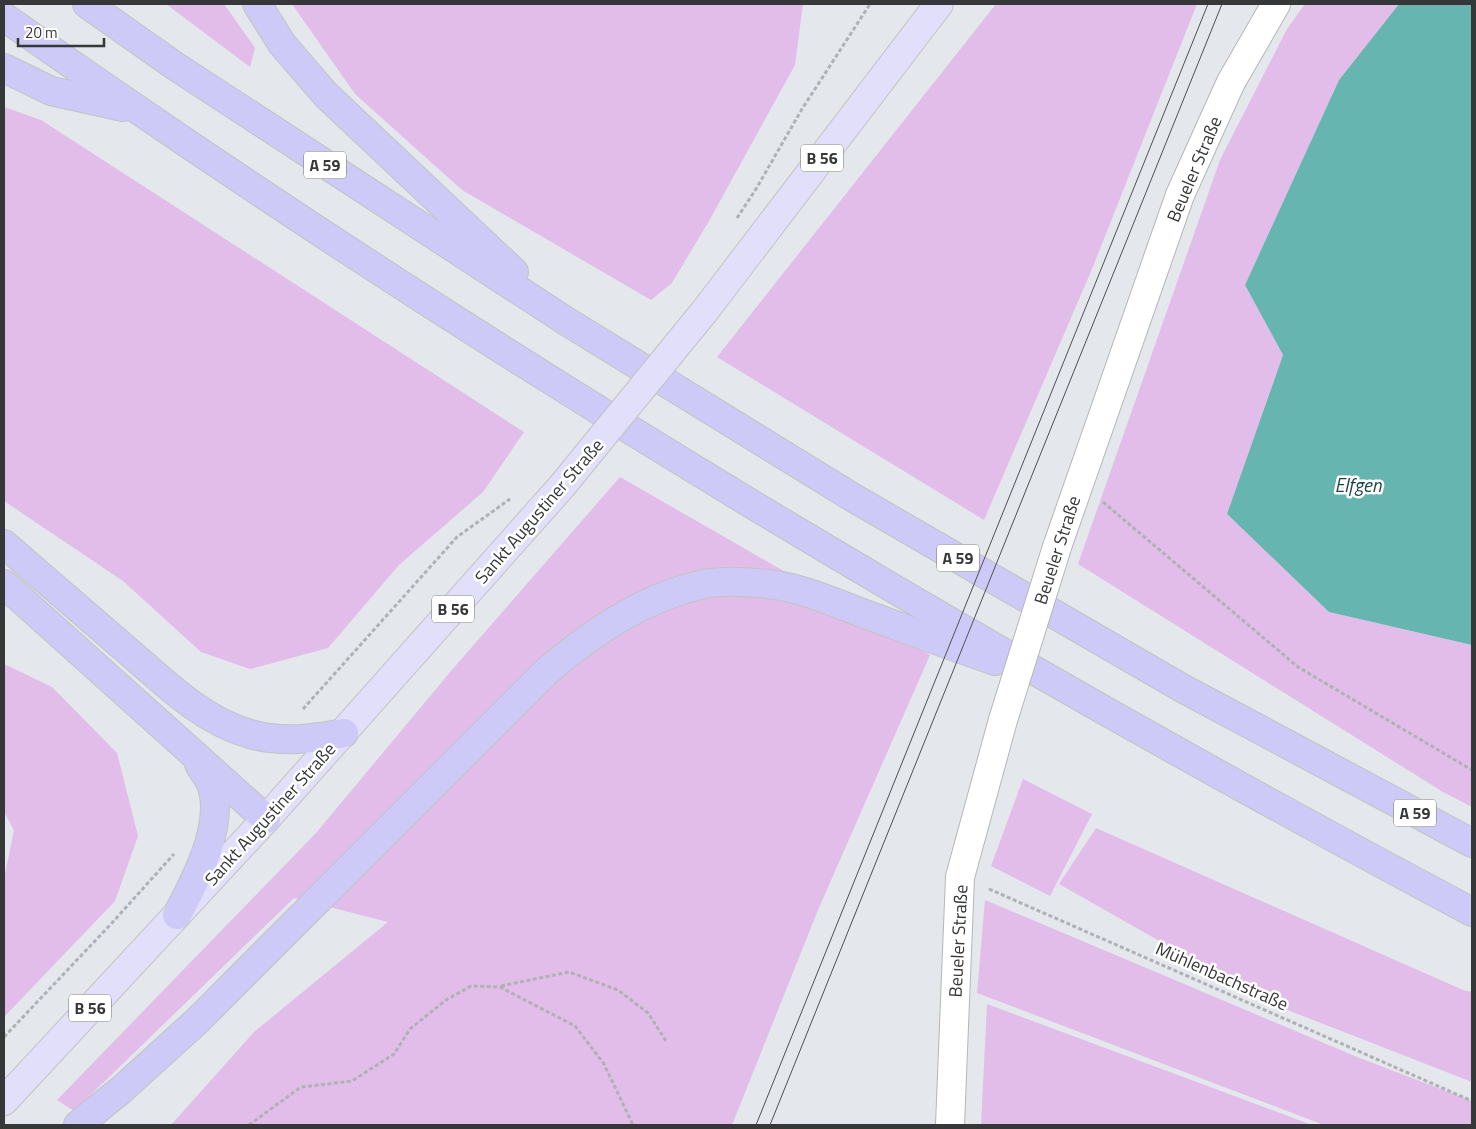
<svg xmlns="http://www.w3.org/2000/svg" width="1476" height="1129" font-family="'Titillium Web',sans-serif">
	<style>
		.green { fill: #e2bdea }
		.water { fill: #67b5b0 }
		.lines { fill: none; stroke-linecap: round; stroke-linejoin: round }
		.minor-casing { stroke: #b3b6ba; stroke-width: 30 }
		.major-casing { stroke: #c3c3c3; stroke-width: 30 }
		.highway-casing { stroke: #c3c3c3; stroke-width: 30 }
		.path { stroke: #afb1b4; stroke-width: 3; stroke-dasharray: 4 2.5; stroke-linecap: butt }
		.minor { stroke: #fff; stroke-width: 28 }
		.major { stroke: #e1dffa; stroke-width: 28 }
		.highway { stroke: #cdcaf7; stroke-width: 28 }
		.tram { stroke: #4f5052; stroke-width: 1 }
		.minor-bridge-casing { stroke: #b3b6ba; stroke-width: 30; stroke-linecap: butt }
		.major-bridge-casing { stroke: #c3c3c3; stroke-width: 30; stroke-linecap: butt }
		.minor-bridge { stroke: #fff; stroke-width: 28 }
		.major-bridge { stroke: #e1dffa; stroke-width: 28 }
		.labels { text-anchor: middle; dominant-baseline: central; stroke-width: 5; stroke-linejoin: round; paint-order: stroke }
		.shield { fill: #fff; stroke: #727374; stroke-width: 1 }
		.shield-label { font-size: 16px; font-weight: bold; fill: #363738 }
		.street-label { font-size: 18px; fill: #363738; stroke: #fff }
		.water-label { font-size: 19px; font-style: italic; fill: #1d4340; stroke: #fff }
	</style>
	<rect width="100%" height="100%" fill="#e4e7eb"/>
	<!-- green -->
	<g class="green">
		<path d="M166,4H224L255,48L250,67Z"/>
		<path d="M292,4H803L795,65L709,221L685,261L672,283L651,300L462,190L355,94Z"/>
		<path d="M996,4H1197L1092,269L984,520L717,357Z"/>
		<path d="M1305,4H1399L1339,80L1245,285L1283,355L1227,514L1329,612L1472,645V807L1443,792L1078,564L1220,160L1287,29Z"/>
		<path d="M4,107L41,120L524,432L483,492L399,565L328,648L250,669L201,652L123,581L4,501Z"/>
		<path d="M620,477L930,655L818,910L732,1125H171L254,1032L388,922L294,898L74,1111L57,1100L316,833L451,671Z"/>
		<path d="M4,664L52,687L117,753L138,836L115,901L4,1017V879L14,830L4,812Z"/>
		<path d="M1023,779L1092,814L1050,896L991,866Z"/>
		<path d="M1096,828L1463,990L1472,992V1082L1267,1002L1059,884Z"/>
		<path d="M985,900L1357,1057L1472,1101V1125H1324L977,993Z"/>
		<path d="M987,1004L1312,1125H981Z"/>
	</g>
	<!-- water -->
	<path class="water" d="M1399,4H1472V645L1329,612L1227,514L1283,355L1245,285L1339,80Z"/>
	<g class="lines">
		<!-- minor casing -->
		<g class="minor-casing">
			<g id="minor">
				<path d="M1057,547L1180,195L1231,82L1276,4"/>
				<path d="M950,1125L960,877L1003,720"/>
			</g>
		</g>
		<!-- major casing -->
		<g class="major-casing">
			<g id="major">
				<path d="M704,312L939,4"/>
				<path d="M4,1101L266,819L562,486"/>
			</g>
		</g>
		<!-- highway casing -->
		<g class="highway-casing">
			<g id="highway">
				<path d="M87,4L175,66L566,321L852,497L1182,688L1472,843"/>
				<path d="M257,4L282,44L326,95L514,272"/>
				<path d="M4,17C473,347 966,643 1472,912"/>
				<path d="M4,68L51,91L123,107"/>
				<path d="M4,544C43,578 83,612 122,646C161,679 200,720 250,734C281,743 313,739 344,733"/>
				<path d="M4,584L266,819"/>
				<path d="M177,915C195,881 226,824 211,784C208,777 202,770 199,764"/>
				<path d="M78,1125L121,1090L196,1022L547,671C593,632 644,597 704,584C730,579 777,583 802,591C826,598 850,609 873,617C914,632 954,647 995,661"/>
			</g>
		</g>
		<!-- path -->
		<g class="path">
			<path d="M737,218L756,189L802,109L870,4"/>
			<path d="M1103,502L1298,667L1472,770"/>
			<path d="M303,709L457,537L510,499"/>
			<path d="M989,889L1472,1101"/>
			<path d="M501,986L569,972L618,990L648,1013L666,1041"/>
			<path d="M4,1037L111,924L174,854"/>
			<path d="M249,1125L301,1087L352,1081L394,1054L410,1029L446,1000L471,986L500,987L575,1026L604,1064L633,1125"/>
		</g>
		<!-- minor -->
		<use href="#minor" class="minor"/>
		<!-- major -->
		<use href="#major" class="major"/>
		<!-- highway -->
		<use href="#highway" class="highway"/>
		<!-- tram -->
		<g class="tram">
			<path d="M756,1125L1208,4"/>
			<path d="M770,1125L1222,4"/>
		</g>
		<!-- minor-bridge casing -->
		<g class="minor-bridge-casing">
			<path id="minor-bridge" d="M1003,720L1057,547"/>
		</g>
		<!-- major-bridge casing -->
		<g class="major-bridge-casing">
			<path id="major-bridge" d="M562,486L704,312"/>
		</g>
		<!-- minor-bridge -->
		<use href="#minor-bridge" class="minor-bridge"/>
		<!-- major-bridge -->
		<use href="#major-bridge" class="major-bridge"/>
	</g>
	<g class="labels">
		<!-- shield labels -->
		<g class="shield">
			<rect x="801" y="144.5" width="42" height="27" rx="4"/>
			<rect x="304" y="151.5" width="42" height="27" rx="4"/>
			<rect x="937" y="544.5" width="42" height="27" rx="4"/>
			<rect x="432" y="595.5" width="42" height="27" rx="4"/>
			<rect x="1394" y="799.5" width="42" height="27" rx="4"/>
			<rect x="69" y="994.5" width="42" height="27" rx="4"/>
		</g>
		<g class="shield-label">
			<text x="822" y="158">B 56</text>
			<text x="325" y="165">A 59</text>
			<text x="958" y="558">A 59</text>
			<text x="453" y="609">B 56</text>
			<text x="1415" y="813">A 59</text>
			<text x="90" y="1008">B 56</text>
		</g>
		<!-- street labels -->
		<g class="street-label">
			<text transform="translate(1194 169) rotate(-67)">Beueler Straße</text>
			<text transform="translate(539 511) rotate(-49)">Sankt Augustiner Straße</text>
			<text transform="translate(1057 550) rotate(-72)">Beueler Straße</text>
			<text transform="translate(270 814) rotate(-48)">Sankt Augustiner Straße</text>
			<text transform="translate(958 941) rotate(-87)">Beueler Straße</text>
			<text transform="translate(1222 976) rotate(24)">Mühlenbachstraße</text>
		</g>
		<!-- water labels -->
		<g class="water-label">
			<text x="1358" y="484">Elfgen</text>
		</g>
	</g>
	<!-- border -->
	<rect width="1476" height="1129" fill="none" stroke="#363738" stroke-width="10"/>
	<!-- scale -->
	<path d="M18 38v8h86v-8" fill="none" stroke="#363738" stroke-width="2.5"/>
	<text x="25" y="38" font-size="15" fill="#363738" stroke="#ffffff" stroke-width="4" paint-order="stroke">20 m</text>
</svg>
